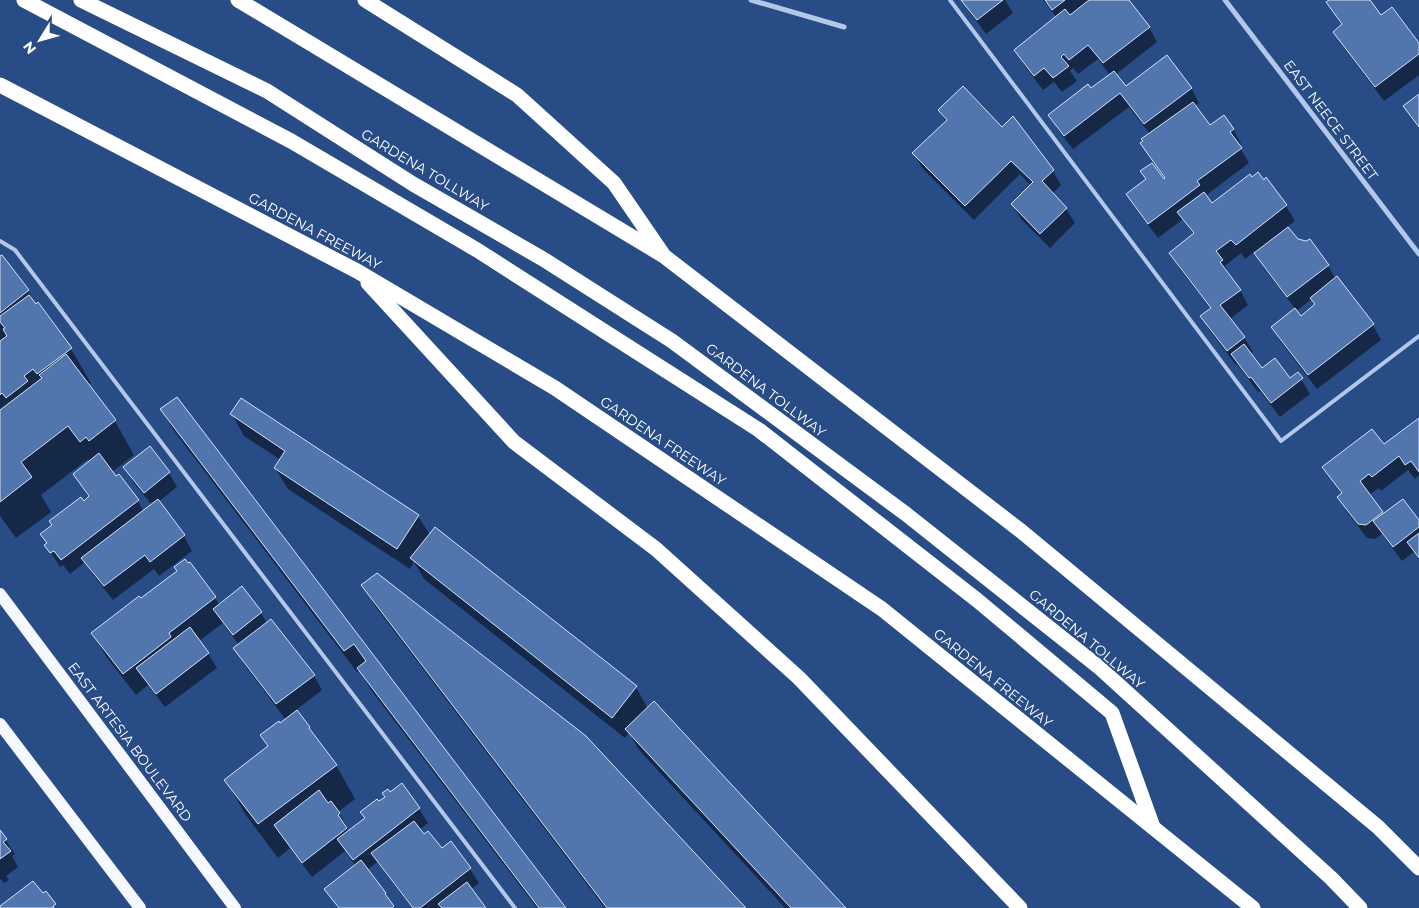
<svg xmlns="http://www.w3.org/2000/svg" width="1419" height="908" font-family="Montserrat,sans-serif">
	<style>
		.shadow { fill: #0007; fill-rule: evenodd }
		.building { fill: #5175ad; stroke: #d7e3f6 }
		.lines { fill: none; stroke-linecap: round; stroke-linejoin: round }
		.lane { stroke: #b3c8e8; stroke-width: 4 }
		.street { stroke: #b3c8e8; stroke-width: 5 }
		.primary { stroke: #f5f8fe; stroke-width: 12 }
		.highway { stroke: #fff; stroke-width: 15 }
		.labels { text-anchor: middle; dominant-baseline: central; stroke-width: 4; stroke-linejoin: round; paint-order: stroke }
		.street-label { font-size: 14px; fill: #fff; stroke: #284c86 }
	</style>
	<rect width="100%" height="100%" fill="#284c86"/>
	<!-- shadow -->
	<g class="shadow">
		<path d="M962,0H1005L1013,13L986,34L969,11Z"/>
		<path d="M1043,0H1127L1149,27L1157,42L1115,75L1125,88H1191L1199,103L1195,106L1210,127L1233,129L1241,144L1239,146L1249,163L1205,196L1212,205L1266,179L1286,206L1295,221L1287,227L1297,241L1307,243L1309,241L1328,266L1336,279L1337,278L1373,325L1381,340L1317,389L1281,342L1273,327L1296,310L1264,268L1255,251L1245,259L1241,253L1225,266L1230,276L1229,277L1240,290L1248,305L1230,319L1244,337L1253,352L1250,354L1261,370L1290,380L1298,374L1310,394L1280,417L1260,391L1258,392L1237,364L1236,365L1210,331L1202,317L1211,309L1179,268L1171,253L1194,235L1183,219L1158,238L1136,209L1128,195L1163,175L1150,158L1142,143L1150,134L1129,107L1073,149L1058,130L1050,115L1091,90L1110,75L1098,59L1078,74L1073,68L1070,71L1077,81L1062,92L1054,82L1043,90L1024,65L1016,50L1057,18ZM1312,299L1316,305L1300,317L1296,311Z"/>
		<path d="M1331,0H1368L1381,17L1419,45V75L1384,101L1343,46L1334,32L1342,26L1328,3Z"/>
		<path d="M940,111L1002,128L1053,171L1061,185L1052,194L1066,209L1075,223L1050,248L1021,219L1012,204L1031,186L1020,174L974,220L922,168L914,153L946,122Z"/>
		<path d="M2,257L28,291L36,305L71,349L91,383L88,385L115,421L134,455L112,472L138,501L144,512L152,505L133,482L125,467L169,473L177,487L158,502L184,536L192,551L159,576L154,569L113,600L91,572L85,562L70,574L63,565L60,567L46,545L47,544L42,534L89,498L74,474L90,462L88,459L41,495L51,512L16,538L0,516V258Z"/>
		<path d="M177,398L564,908H537L371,690L359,670L357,672L174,431L162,410Z"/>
		<path d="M232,414L418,516L430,535L636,687L648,709L844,908H785L639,750L629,733L625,738L424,579L414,562L410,569L288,489L275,468L281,460L244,436Z"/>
		<path d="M1419,419V475L1415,479L1408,470L1381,491L1379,488L1369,495L1384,515L1419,523V560L1414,552L1402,561L1382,534L1375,539L1367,538L1347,512L1339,497L1342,495L1324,467L1384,446Z"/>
		<path d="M189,564L220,605L242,588L261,613L267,623L314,676L322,690L296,710L336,765L355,799L338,812L348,828L347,829L349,832L366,819L379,803L401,785L419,809L428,823L419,830L424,836L442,850L451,843L470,869L479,883L471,889L485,908H412L377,862L367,870L385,894L393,908H338L326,889L356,866L345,851L312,877L290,848L278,858L245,814L226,780L269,747L262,735L286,720L243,663L235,648L239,645L223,623L199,641L208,653L217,668L165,707L148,685L136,695L105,655L93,633L141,600Z"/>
		<path d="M363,585L744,908H605L375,606Z"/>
		<path d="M0,832L15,854L12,856L18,867L6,876L9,880L4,883L1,879L0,880Z"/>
	</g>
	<!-- building -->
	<g class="building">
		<path d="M961,0H1003L977,20Z"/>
		<path d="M1045,0H1065L1052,10Z"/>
		<path d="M1089,0H1129L1150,27L1103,63L1088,45L1069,60L1064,54L1061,57L1069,66L1053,78L1044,68L1034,76L1014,50L1065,9L1070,15Z"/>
		<path d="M1329,0H1370L1381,15L1392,7L1419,43V54L1375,87L1333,32L1342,24L1326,2Z"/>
		<path d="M1167,55L1192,88L1144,124L1120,93L1064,136L1048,115L1088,84L1091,88L1114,71L1126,86Z"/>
		<path d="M963,86L1002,127L1013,116L1054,170L1042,181L1067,208L1040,234L1011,204L1033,182L1011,161L965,206L912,153L947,120L938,110Z"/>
		<path d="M1419,94V127L1403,106Z"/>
		<path d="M1193,102L1210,125L1224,115L1234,129L1230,132L1242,148L1197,181L1200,185L1148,224L1126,194L1146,179L1140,171L1152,163L1164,179L1165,178L1140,143L1143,141L1141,139Z"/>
		<path d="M1258,172L1264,180L1266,177L1287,205L1236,245L1231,240L1216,251L1223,260L1220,262L1241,290L1220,305L1245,337L1227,351L1200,316L1211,308L1169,253L1194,233L1177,212L1204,192L1212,203L1250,174L1252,177Z"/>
		<path d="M1288,227L1298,239L1306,241L1310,239L1329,265L1287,297L1254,253Z"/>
		<path d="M2,255L29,290L0,313V256Z"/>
		<path d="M1337,276L1374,324L1308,375L1271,327L1295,308L1301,316L1315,304L1310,298Z"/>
		<path d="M29,295L36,304L38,302L72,348L37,374L33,369L24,376L28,381L6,398L2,393L0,395V341L7,336L3,329L5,328L0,322V316Z"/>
		<path d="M1244,344L1262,368L1275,358L1290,378L1298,372L1303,378L1271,403L1251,377L1249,378L1231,354Z"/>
		<path d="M66,354L116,420L89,441L86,437L80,442L68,426L21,462L32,477L0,502V410L42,378L39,375Z"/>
		<path d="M177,397L566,908H539L357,668L366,661L354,644L344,651L160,409Z"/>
		<path d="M241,398L419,515L397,549L274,468L285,451L230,414Z"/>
		<path d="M1419,418V472L1411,461L1405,465L1399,456L1372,477L1369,474L1360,481L1383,512L1366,525L1358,524L1337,497L1342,493L1322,467L1372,429L1384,444Z"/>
		<path d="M150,446L170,472L144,493L123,467Z"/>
		<path d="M99,453L116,476L119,474L139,500L61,560L54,551L50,553L44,545L47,543L40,534L52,525L49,521L81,497L84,501L89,496L73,474Z"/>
		<path d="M158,499L185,535L150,562L145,555L104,586L81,558Z"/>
		<path d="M1403,499L1419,520V527L1393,547L1373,521Z"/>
		<path d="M435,527L637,686L612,718L410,558Z"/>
		<path d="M1419,533V558L1407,542Z"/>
		<path d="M185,559L188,563L190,562L216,597L169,633L171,637L123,674L91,633L139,596L141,598L177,571L174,567Z"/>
		<path d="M377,573L586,736L746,908H607L361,585Z"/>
		<path d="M242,586L262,612L233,635L213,609Z"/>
		<path d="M271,619L315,675L276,704L233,648Z"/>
		<path d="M190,627L209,653L156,694L136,668Z"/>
		<path d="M654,701L846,908H791L625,729Z"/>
		<path d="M297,710L310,727L309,728L337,765L258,824L224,780L268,746L260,735L279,721L280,723Z"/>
		<path d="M402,783L420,808L353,860L337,839L365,818L360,812L377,799L379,801L385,797L382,793L388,789L390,792Z"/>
		<path d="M319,790L328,803L331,801L340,813L338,815L347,828L302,863L274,825Z"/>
		<path d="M414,821L424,834L428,831L442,848L451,841L471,868L420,908H413L371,853Z"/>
		<path d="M0,830L7,839L3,842L11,851L0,859Z"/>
		<path d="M361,860L386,893L385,894L394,906L392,908H339L324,889Z"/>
		<path d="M33,881L43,893L46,891L56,904L53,906L54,908H0V906Z"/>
		<path d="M467,882L486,908H442L438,904Z"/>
	</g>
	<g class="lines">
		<!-- lane -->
		<g class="lane">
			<path d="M950,0L1281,441L1419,336"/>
			<path d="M0,241L15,250L515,908"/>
		</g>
		<!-- street -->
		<g class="street">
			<path d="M751,0L844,27"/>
			<path d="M1225,0L1419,254"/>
		</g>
		<!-- primary -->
		<g class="primary">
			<path d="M0,594L235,908"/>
			<path d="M0,724L140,908"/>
		</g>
		<!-- highway -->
		<g class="highway">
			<path d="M24,0L291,141L477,250L759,430L977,600L1112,713L1153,827"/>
			<path d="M81,0L267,91L413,184L543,259L672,341L906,514L1100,668L1331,878L1360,908"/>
			<path d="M238,0L664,256L1021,531L1378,827L1419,868"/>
			<path d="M365,0L517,95L614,183L662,253"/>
			<path d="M0,85L357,271L555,388L882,609L1253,908"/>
			<path d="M368,283L514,442L656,549L799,678L1020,908"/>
		</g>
	</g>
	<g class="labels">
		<!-- street labels -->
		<g class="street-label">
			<text transform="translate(1331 120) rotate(53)">EAST NEECE STREET</text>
			<text transform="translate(425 170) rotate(31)">GARDENA TOLLWAY</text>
			<text transform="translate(315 231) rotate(28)">GARDENA FREEWAY</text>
			<text transform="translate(766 390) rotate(37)">GARDENA TOLLWAY</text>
			<text transform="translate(663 441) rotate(34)">GARDENA FREEWAY</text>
			<text transform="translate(1087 639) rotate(40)">GARDENA TOLLWAY</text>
			<text transform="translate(993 678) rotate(39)">GARDENA FREEWAY</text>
			<text transform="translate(130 742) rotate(53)">EAST ARTESIA BOULEVARD</text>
		</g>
	</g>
	<!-- north arrow -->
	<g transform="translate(40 40) rotate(233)" stroke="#284c86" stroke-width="4" paint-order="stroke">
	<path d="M0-4L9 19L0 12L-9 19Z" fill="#ffffff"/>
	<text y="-8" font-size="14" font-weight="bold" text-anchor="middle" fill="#ffffff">N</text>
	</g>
</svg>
